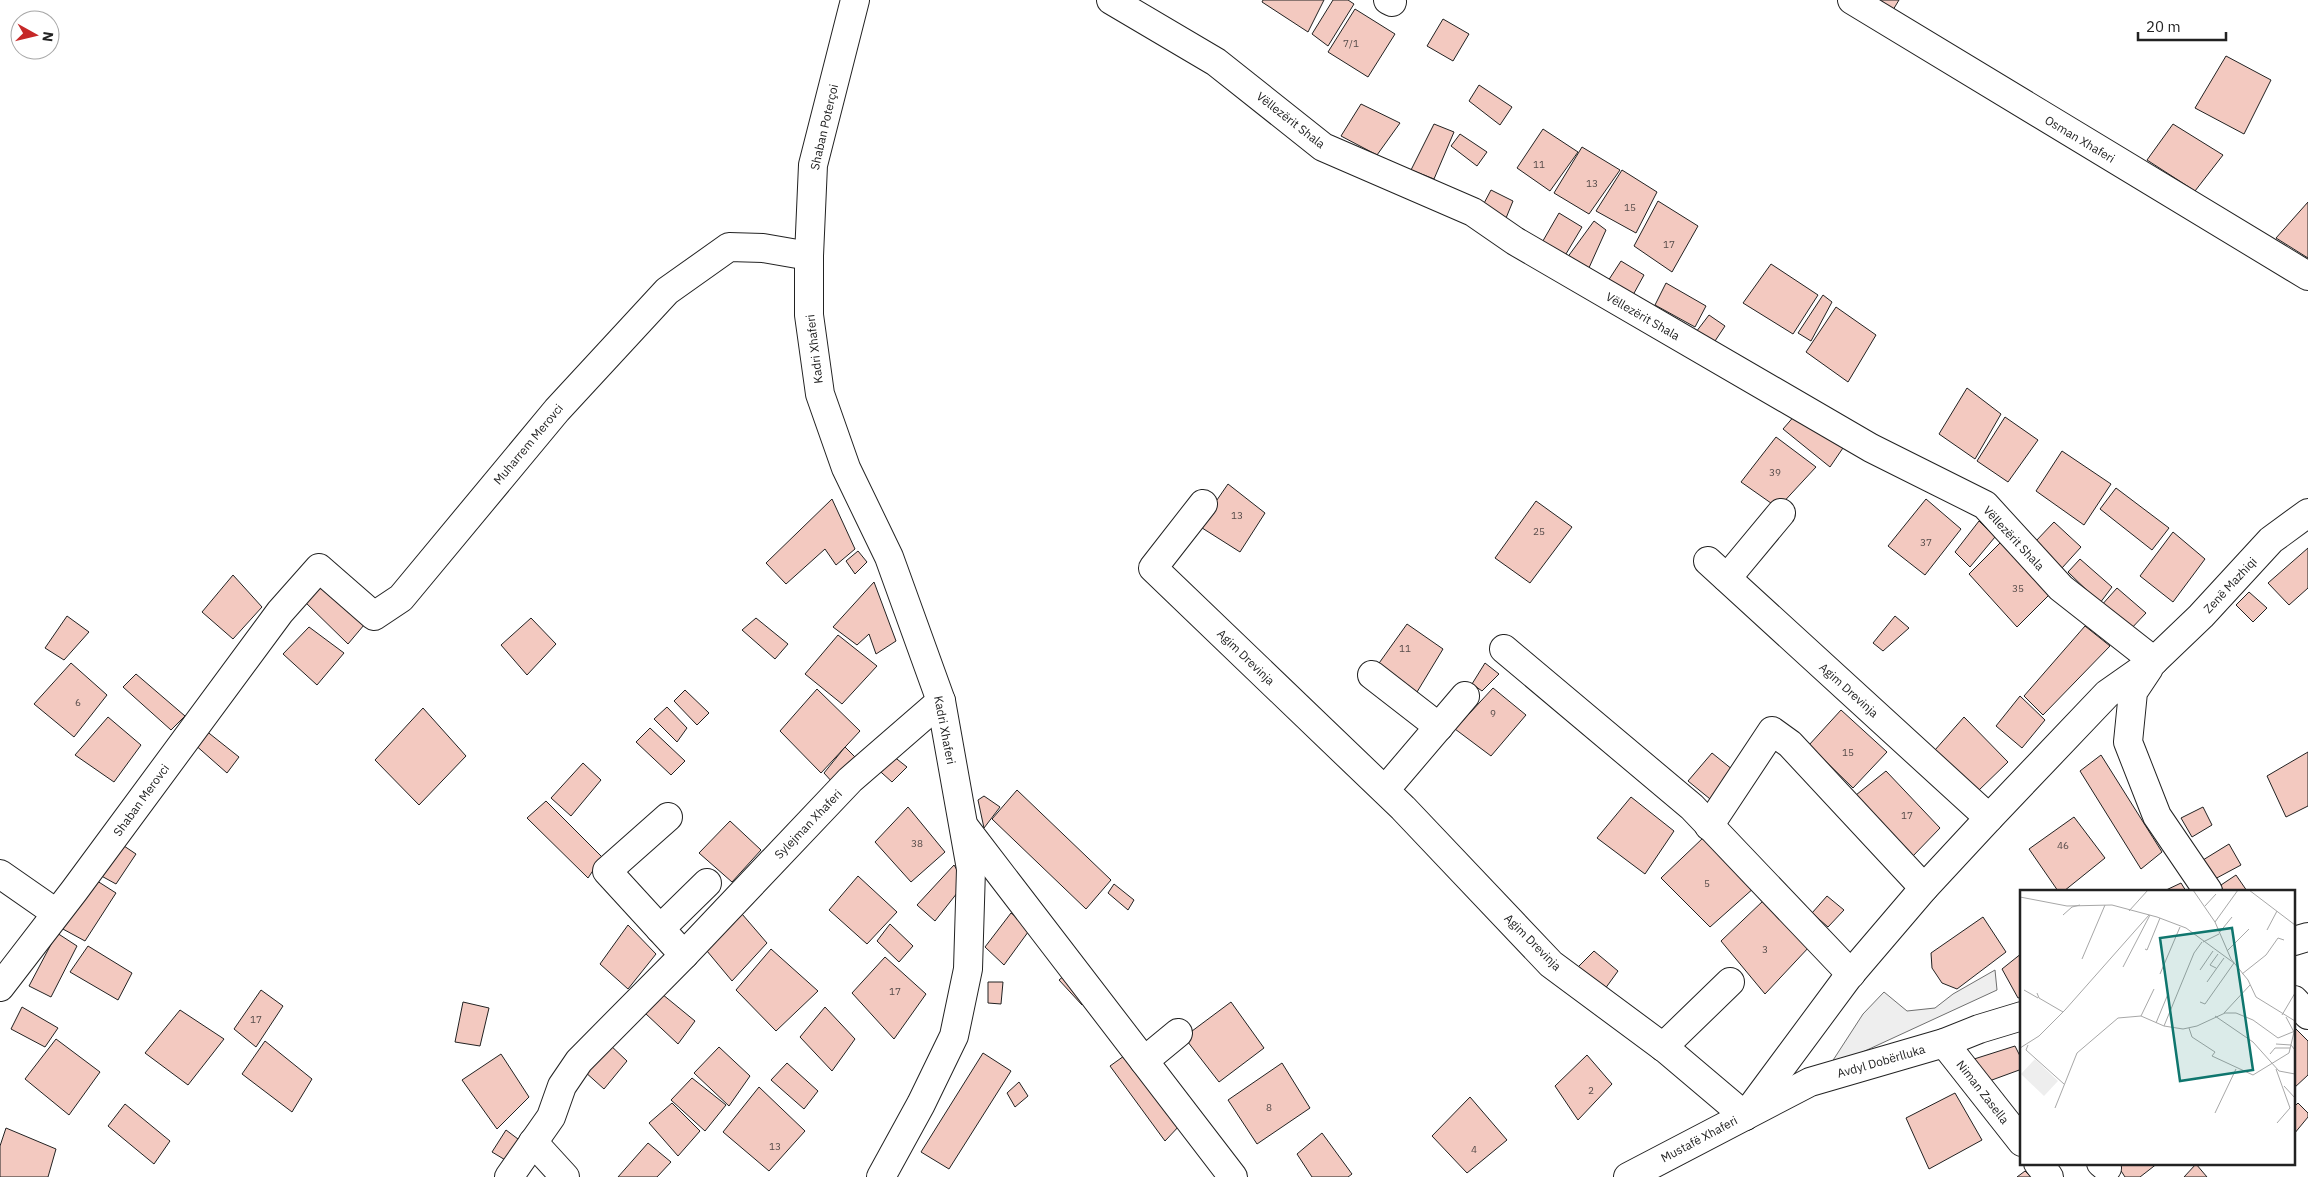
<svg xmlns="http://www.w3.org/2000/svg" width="2308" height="1177" font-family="'IBM Plex Sans',sans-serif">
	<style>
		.green { fill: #eee; stroke: #6f6f6f }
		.building { fill: #f3c9c0; stroke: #222 }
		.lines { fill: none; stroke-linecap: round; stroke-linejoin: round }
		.minor-casing { stroke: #222; stroke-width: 30 }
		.minor { stroke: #fff; stroke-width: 28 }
		.labels { text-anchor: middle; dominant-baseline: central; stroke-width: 4; stroke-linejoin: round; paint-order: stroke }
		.number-label { font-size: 10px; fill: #564c4a }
		.street-label { font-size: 12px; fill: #222; stroke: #fff }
		.inset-road { fill: none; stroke: #a7a7a7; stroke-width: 1 }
		.view { fill: #0f766e; fill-opacity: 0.15; stroke: #0f766e; stroke-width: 2.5 }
		.inset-edge { fill: none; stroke: #222; stroke-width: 2.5 }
	</style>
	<rect width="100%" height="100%" fill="#fff"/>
	<!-- green -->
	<path class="green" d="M1995,970L1997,990L1828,1068L1863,1014L1884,992L1907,1011L1935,1008L1953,994Z"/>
	<!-- building -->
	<g class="building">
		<path d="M1263,0H1324L1308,32L1262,2Z"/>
		<path d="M1333,0H1348L1354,4L1328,46L1312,34Z"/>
		<path d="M1879,0H1899L1893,10Z"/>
		<path d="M1355,9L1395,34L1368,77L1328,52Z"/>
		<path d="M1443,19L1469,34L1453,61L1427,46Z"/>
		<path d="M2226,56L2271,80L2244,134L2195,108Z"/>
		<path d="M1479,85L1512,107L1500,125L1469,101Z"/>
		<path d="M1361,104L1400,123L1377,155L1341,136Z"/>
		<path d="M1434,124L1454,132L1434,179L1411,170Z"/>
		<path d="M2173,124L2223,155L2195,191L2147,160Z"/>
		<path d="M1543,129L1578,152L1550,191L1517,168Z"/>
		<path d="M1460,134L1487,152L1477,166L1451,146Z"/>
		<path d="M1582,147L1620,170L1589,214L1554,193Z"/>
		<path d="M1622,170L1657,192L1636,233L1596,211Z"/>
		<path d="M1491,190L1513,201L1504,223L1481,209Z"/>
		<path d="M1658,201L1698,226L1672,272L1634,246Z"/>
		<path d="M2308,202V258L2276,238Z"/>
		<path d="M1559,213L1582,227L1563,259L1540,246Z"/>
		<path d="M1594,221L1606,230L1588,270L1567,258Z"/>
		<path d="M1621,261L1644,275L1633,295L1608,281Z"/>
		<path d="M1771,264L1818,295L1793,334L1743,303Z"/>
		<path d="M1666,283L1706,306L1695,327L1655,305Z"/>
		<path d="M1823,295L1832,302L1811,341L1798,333Z"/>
		<path d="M1836,307L1876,335L1848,382L1806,352Z"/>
		<path d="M1709,315L1725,326L1713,344L1696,332Z"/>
		<path d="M1967,388L2001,414L1975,459L1939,434Z"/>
		<path d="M1796,414L1845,445L1830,467L1783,429Z"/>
		<path d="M2005,417L2038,440L2008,482L1977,461Z"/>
		<path d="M1776,437L1816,467L1778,508L1741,482Z"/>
		<path d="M2062,451L2111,484L2084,525L2036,491Z"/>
		<path d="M1228,484L1265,513L1240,552L1199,526Z"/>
		<path d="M2116,488L2169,528L2152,550L2100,509Z"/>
		<path d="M832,499L855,549L836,565L825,549L786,584L766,563Z"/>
		<path d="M1926,499L1961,529L1925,575L1888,546Z"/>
		<path d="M1536,501L1572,527L1530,583L1495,558Z"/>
		<path d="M1979,521L1995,537L1970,567L1955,552Z"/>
		<path d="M2054,522L2081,547L2062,568L2035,542Z"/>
		<path d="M2173,532L2205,559L2173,602L2140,576Z"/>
		<path d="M2003,540L2055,589L2017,627L1969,574Z"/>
		<path d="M2308,548V588L2289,605L2268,583Z"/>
		<path d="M858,551L867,562L855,574L846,561Z"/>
		<path d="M2080,559L2112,587L2100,603L2068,572Z"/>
		<path d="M233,575L262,607L233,639L202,612Z"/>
		<path d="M874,582L896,641L876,654L869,634L857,645L833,627Z"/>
		<path d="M319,583L364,625L348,644L303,600Z"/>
		<path d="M2117,588L2146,613L2129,631L2100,607Z"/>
		<path d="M2249,592L2267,608L2253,622L2236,605Z"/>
		<path d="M67,616L89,632L64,660L45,648Z"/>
		<path d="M1895,616L1909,628L1883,651L1873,643Z"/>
		<path d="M531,618L556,644L527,675L501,645Z"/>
		<path d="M756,618L788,644L775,659L742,630Z"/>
		<path d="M1407,624L1443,649L1417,692L1377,666Z"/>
		<path d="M2085,626L2110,646L2043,715L2024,696Z"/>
		<path d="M309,627L344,653L317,685L283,654Z"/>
		<path d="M838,635L877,666L842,704L805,674Z"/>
		<path d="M71,663L107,695L74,737L34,704Z"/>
		<path d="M1485,663L1499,674L1482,691L1472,684Z"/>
		<path d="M136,674L185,716L171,730L123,687Z"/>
		<path d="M1493,688L1526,715L1491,756L1455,729Z"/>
		<path d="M817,689L860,731L821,773L780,731Z"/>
		<path d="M685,690L709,713L697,725L674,701Z"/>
		<path d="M2020,696L2045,720L2022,748L1996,726Z"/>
		<path d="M667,707L687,728L677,742L654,719Z"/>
		<path d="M423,708L466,756L419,805L375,760Z"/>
		<path d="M1841,710L1887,752L1853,788L1809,745Z"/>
		<path d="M108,717L141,745L114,782L75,755Z"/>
		<path d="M1964,717L2008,762L1978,791L1935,750Z"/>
		<path d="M650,728L685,761L671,775L636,742Z"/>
		<path d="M205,730L239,757L227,773L193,743Z"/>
		<path d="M845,747L856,758L834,784L824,773Z"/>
		<path d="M888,752L907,767L892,782L873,765Z"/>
		<path d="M2308,752V806L2286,817L2267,776Z"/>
		<path d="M1712,753L1738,774L1715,803L1688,781Z"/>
		<path d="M2101,755L2162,852L2141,869L2080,771Z"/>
		<path d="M583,763L601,780L571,816L551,798Z"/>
		<path d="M1886,771L1940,828L1912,857L1856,795Z"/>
		<path d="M1017,790L1111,880L1086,909L992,819Z"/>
		<path d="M984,796L1000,807L984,828L978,800Z"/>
		<path d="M1631,797L1674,831L1645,874L1597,838Z"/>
		<path d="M546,801L602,857L588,878L527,818Z"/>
		<path d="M908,807L945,852L911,882L875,842Z"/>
		<path d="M2203,807L2212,825L2192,837L2181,818Z"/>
		<path d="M2074,817L2105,858L2064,891H2058L2029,849Z"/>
		<path d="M730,821L761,850L732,882L699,853Z"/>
		<path d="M1704,837L1755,887L1710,927L1661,878Z"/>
		<path d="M118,842L136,854L116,884L96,873Z"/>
		<path d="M2229,844L2241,865L2213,880L2203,860Z"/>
		<path d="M954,865L965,883L935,921L917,905Z"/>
		<path d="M2236,875L2247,891H2223L2221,885Z"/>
		<path d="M858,876L897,912L867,944L829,910Z"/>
		<path d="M94,879L116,893L85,941L61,928Z"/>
		<path d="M2181,883L2186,891H2164Z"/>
		<path d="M1114,884L1134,900L1128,910L1108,893Z"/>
		<path d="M1827,896L1844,910L1828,927L1812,913Z"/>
		<path d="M1764,900L1810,946L1765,994L1721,941Z"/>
		<path d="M1011,913L1031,928L1004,965L985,947Z"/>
		<path d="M742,914L767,943L732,981L707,951Z"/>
		<path d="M1983,917L2006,952L1957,989L1942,983L1932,968L1931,953Z"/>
		<path d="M890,924L913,946L899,962L877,941Z"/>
		<path d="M628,925L656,954L628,989L600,964Z"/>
		<path d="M57,933L77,946L51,997L29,986Z"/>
		<path d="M88,946L132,973L118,1000L70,972Z"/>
		<path d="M771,949L818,991L776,1031L736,990Z"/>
		<path d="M1594,951L1618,971L1602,993L1577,968Z"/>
		<path d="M2022,953V997L2018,998L2002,969Z"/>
		<path d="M885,957L926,994L894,1039L852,993Z"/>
		<path d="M1065,975L1087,999L1082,1005L1059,980Z"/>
		<path d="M988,982H1003L1001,1004L988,1003Z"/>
		<path d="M261,990L283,1006L256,1047L234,1029Z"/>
		<path d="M662,994L695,1021L678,1044L645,1013Z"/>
		<path d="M463,1002L489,1008L480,1046L455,1042Z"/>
		<path d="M1231,1002L1264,1048L1219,1082L1184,1037Z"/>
		<path d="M22,1007L58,1028L45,1047L11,1029Z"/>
		<path d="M825,1007L855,1039L832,1071L800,1037Z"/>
		<path d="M180,1010L224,1039L188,1085L145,1053Z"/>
		<path d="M2294,1027L2308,1041V1075L2294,1088Z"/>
		<path d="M56,1039L100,1072L69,1115L25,1079Z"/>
		<path d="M265,1041L312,1079L292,1112L242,1074Z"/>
		<path d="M608,1043L627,1061L604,1089L584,1071Z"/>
		<path d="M2015,1046L2022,1060V1069L1981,1084L1971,1060Z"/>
		<path d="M719,1047L750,1076L729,1106L694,1073Z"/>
		<path d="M1131,1051L1181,1124L1165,1141L1110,1066Z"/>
		<path d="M983,1053L1011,1071L949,1169L921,1152Z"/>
		<path d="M501,1054L529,1097L497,1129L462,1080Z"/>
		<path d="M1587,1055L1612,1084L1578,1120L1555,1086Z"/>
		<path d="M787,1063L818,1091L804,1109L771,1080Z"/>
		<path d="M1282,1063L1310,1108L1257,1144L1228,1100Z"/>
		<path d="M692,1078L726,1105L705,1131L671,1100Z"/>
		<path d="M1019,1082L1028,1096L1015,1107L1007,1093Z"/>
		<path d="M759,1087L805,1131L769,1171L723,1132Z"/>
		<path d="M1955,1093L1982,1140L1929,1169L1906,1118Z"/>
		<path d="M1470,1097L1507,1140L1467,1173L1432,1136Z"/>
		<path d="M672,1103L700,1131L678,1156L649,1123Z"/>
		<path d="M2298,1103L2308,1113V1117L2294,1134V1107Z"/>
		<path d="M125,1104L170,1141L154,1164L108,1126Z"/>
		<path d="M6,1128L56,1149L48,1177H0V1146Z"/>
		<path d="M506,1130L522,1142L507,1161L492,1152Z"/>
		<path d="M1322,1133L1352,1174L1348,1177H1312L1297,1154Z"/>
		<path d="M648,1143L671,1162L657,1177H618Z"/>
		<path d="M2116,1163H2158L2140,1177H2125Z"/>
		<path d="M2196,1164L2207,1177H2184Z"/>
		<path d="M2025,1171L2031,1177H2017Z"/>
	</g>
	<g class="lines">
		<!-- minor casing -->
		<g class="minor-casing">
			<g id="minor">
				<path d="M855,0L813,165L809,256V315L820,394L846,468L889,557L941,701L971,869L968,969L954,1036L921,1104L881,1177"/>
				<path d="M1111,0L1216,62L1323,147L1473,212L1515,241L1871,448L1985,505L2061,588L2154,661"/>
				<path d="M1388,0L1392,2"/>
				<path d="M1852,0L2308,276"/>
				<path d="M1203,504L1153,568L1403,808L1551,964L1667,1050L1745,1116"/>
				<path d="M1708,561L1989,818"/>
				<path d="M1727,578L1781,513"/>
				<path d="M1504,649L1692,807L1851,974"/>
				<path d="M2149,668L2133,692L2128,742L2157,816L2208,891"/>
				<path d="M1372,675L1439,727"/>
				<path d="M1385,790L1465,696"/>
				<path d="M668,817L607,871L684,955"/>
				<path d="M1709,826L1772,731L1790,744L1924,888"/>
				<path d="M966,829L1233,1177"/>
				<path d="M0,874L56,913"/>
				<path d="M660,929L707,883"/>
				<path d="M2294,941L2308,937"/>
				<path d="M0,987L74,891L280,612L319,568L374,616L401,598L557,410L667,291L729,247L763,248L809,256"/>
				<path d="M2294,1000L2308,1015"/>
				<path d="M1944,1043L2022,1142"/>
				<path d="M1663,1047L1730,982"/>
				<path d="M1144,1061L1178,1033"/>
				<path d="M1745,1116L1848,977L1924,888L1989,818L2107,694L2154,661L2201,616L2271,540L2308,513"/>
				<path d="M533,1142L565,1177"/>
				<path d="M2038,1163L2049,1177"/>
				<path d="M2101,1163L2107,1168"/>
				<path d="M509,1177L551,1117L562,1086L579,1061L684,955L850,780L941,701"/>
				<path d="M1628,1177L1810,1082L1944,1043L1979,1029L2022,1016"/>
			</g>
		</g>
		<!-- minor -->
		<use href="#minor" class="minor"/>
	</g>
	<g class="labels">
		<!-- number labels -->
		<g class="number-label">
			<text x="1351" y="43">7/1</text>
			<text x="1539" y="164">11</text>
			<text x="1592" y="183">13</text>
			<text x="1630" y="207">15</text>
			<text x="1669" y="244">17</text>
			<text x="1775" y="472">39</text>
			<text x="1237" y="515">13</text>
			<text x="1539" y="531">25</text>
			<text x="1926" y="542">37</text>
			<text x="2018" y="588">35</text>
			<text x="1405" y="648">11</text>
			<text x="78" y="702">6</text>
			<text x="1493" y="713">9</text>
			<text x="1848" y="752">15</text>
			<text x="1907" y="815">17</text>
			<text x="917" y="843">38</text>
			<text x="2063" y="845">46</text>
			<text x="1707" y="883">5</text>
			<text x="1765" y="949">3</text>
			<text x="895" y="991">17</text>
			<text x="256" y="1019">17</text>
			<text x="1591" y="1090">2</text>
			<text x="1269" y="1107">8</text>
			<text x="775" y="1146">13</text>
			<text x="1474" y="1149">4</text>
		</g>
		<!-- street labels -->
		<g class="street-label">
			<text transform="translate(1291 120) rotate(38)">Vëllezërit Shala</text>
			<text transform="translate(824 127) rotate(-77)">Shaban Poterçoi</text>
			<text transform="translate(2080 139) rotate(31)">Osman Xhaferi</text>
			<text transform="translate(1643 316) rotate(30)">Vëllezërit Shala</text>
			<text transform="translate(814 349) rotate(-97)">Kadri Xhaferi</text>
			<text transform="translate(528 444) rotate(-50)">Muharrem Merovci</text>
			<text transform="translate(2014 538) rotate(47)">Vëllezërit Shala</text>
			<text transform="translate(2230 585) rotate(-47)">Zenë Mazhiqi</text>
			<text transform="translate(1246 657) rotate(44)">Agim Drevinja</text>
			<text transform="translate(1849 690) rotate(42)">Agim Drevinja</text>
			<text transform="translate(945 730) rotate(79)">Kadri Xhaferi</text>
			<text transform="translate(141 800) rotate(-54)">Shaban Merovci</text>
			<text transform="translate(808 824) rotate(-46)">Sylejman Xhaferi</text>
			<text transform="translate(1533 942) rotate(45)">Agim Drevinja</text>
			<text transform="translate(1881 1061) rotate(-16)">Avdyl Dobërlluka</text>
			<text transform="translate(1983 1092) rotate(52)">Niman Zasella</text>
			<text transform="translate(1699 1139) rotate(-28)">Mustafë Xhaferi</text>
		</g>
	</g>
	<!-- overview -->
	<g transform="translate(2020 890)">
		<rect width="275" height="275" fill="#fff"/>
		<path d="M15,169L38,191L24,206L1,184Z" fill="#eee"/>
		<path class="inset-road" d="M173,0L195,32L211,69L228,90L236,107L275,131M229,0L275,35M0,7L47,16L92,15L137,27L166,38L214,73M185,16L196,4M109,21L128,0M43,25L52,17L60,15M195,32L218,0M247,40L257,21M199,43L212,27M183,52L199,44M125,59L127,60L140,28M207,61L229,39M62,69L85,15M103,77L130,25M196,78L190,75L198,64M180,80L193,61M140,84L160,37M222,84L246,65L258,48L264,50M187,92L204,68M4,100L18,108M17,103L19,108L43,122M180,112L185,114L214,73M204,123L230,95M262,125L275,103M121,126L134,99M195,126L233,152L259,181L275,184M136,133L148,104M144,136L174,63L182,52M169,138L172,147L195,162L192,166L233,185L269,163L274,142L266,127M256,154L271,155L275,160M8,155L6,160L44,194M0,158L19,146L45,120L129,25M250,164L255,158H270M256,179L270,218L257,233M264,196L275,208M35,218L57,163L98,128L121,126L144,136L163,139L177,136L205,123H216L233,130L258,148L275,141M195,223L216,179"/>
		<path class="view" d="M212,38L233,180L160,191L140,48Z"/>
		<rect width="275" height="275" class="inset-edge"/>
	</g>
	<!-- north arrow -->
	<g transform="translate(35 35) rotate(98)"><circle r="24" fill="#ffffff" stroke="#a7a7a7"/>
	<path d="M0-4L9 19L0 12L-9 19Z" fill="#c62828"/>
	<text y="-8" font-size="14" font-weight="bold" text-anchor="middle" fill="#222222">N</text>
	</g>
	<!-- scale -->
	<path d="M2138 32v8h88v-8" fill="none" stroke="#222222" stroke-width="2.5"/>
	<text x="2146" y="32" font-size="15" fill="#222222" stroke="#ffffff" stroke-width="4" paint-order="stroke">20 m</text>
</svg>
